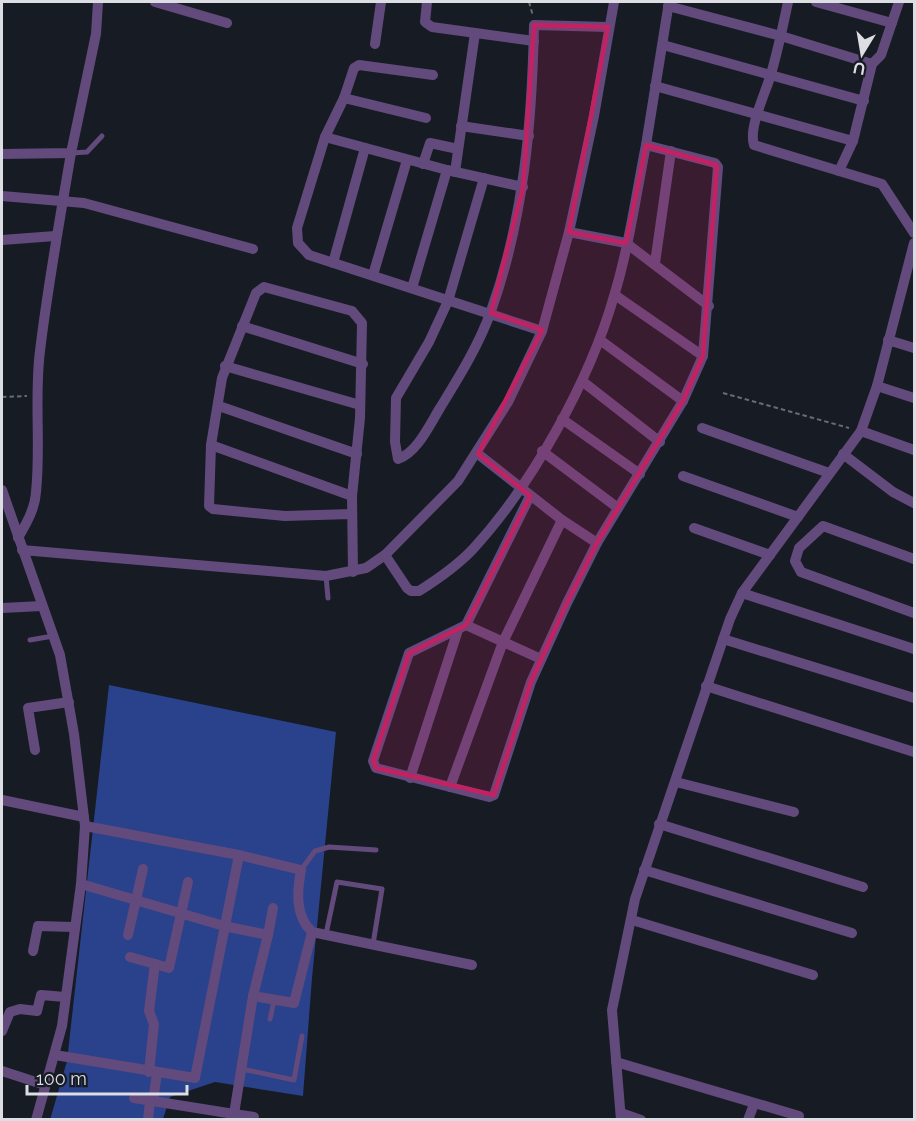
<svg xmlns="http://www.w3.org/2000/svg" width="916" height="1121" font-family="Raleway,sans-serif">
	<style>
		.forest { fill: #2a418c }
		.lines { fill: none; stroke-linecap: round; stroke-linejoin: round }
		.path { stroke: #676b72; stroke-width: 2; stroke-dasharray: 4.5 3; stroke-linecap: butt }
		.service { stroke: #624a7c; stroke-width: 5 }
		.minor { stroke: #624a7c; stroke-width: 10 }
		.marked { fill: #c32262; fill-opacity: 0.2; stroke: #c32262; stroke-width: 4.5; stroke-linejoin: round }
	</style>
	<rect width="100%" height="100%" fill="#171b23"/>
	<!-- forest -->
	<path class="forest" d="M109,685L336,732L312,978L303,1096L215,1082L170,1097L163,1119L50,1120L67,1061Z"/>
	<g class="lines">
		<!-- path -->
		<g class="path">
			<path d="M529,2L533,16"/>
			<path d="M723,393L849,428"/>
			<path d="M2,397L27,396"/>
		</g>
		<!-- service -->
		<g class="service">
			<path d="M72,153L87,152L102,136"/>
			<path d="M326,576L328,598"/>
			<path d="M30,640L53,636"/>
			<path d="M301,870L315,851L329,847L376,850"/>
			<path d="M326,934L337,882L382,889L373,944"/>
			<path d="M270,1019L274,1001"/>
			<path d="M242,1069L294,1080L302,1036"/>
		</g>
		<!-- minor -->
		<g class="minor">
			<path d="M155,2L227,23"/>
			<path d="M427,2L425,22L432,27L534,41"/>
			<path d="M788,2C783,26 778,50 771,74C766,92 748,128 754,145L882,184L914,233"/>
			<path d="M816,2L892,23"/>
			<path d="M668,6L781,36L872,64"/>
			<path d="M375,44L381,2"/>
			<path d="M663,45L864,101"/>
			<path d="M433,75L359,65L354,68L344,98L325,137L297,228L298,243L309,255L542,331"/>
			<path d="M655,86L853,141"/>
			<path d="M344,98L426,118"/>
			<path d="M461,126L529,136"/>
			<path d="M325,137L447,170L523,187"/>
			<path d="M2,154L71,153L96,34L98,2"/>
			<path d="M423,164L430,143L458,149"/>
			<path d="M839,171L853,141L872,64L881,55L899,2"/>
			<path d="M455,172L475,33"/>
			<path d="M484,178L448,301L429,342L396,398L395,442L398,459C417,453 430,424 440,408C459,377 479,345 491,311C524,219 532,122 534,25L608,27"/>
			<path d="M2,196L84,203L253,249"/>
			<path d="M569,232L626,243L709,306"/>
			<path d="M2,240L55,236"/>
			<path d="M333,263L365,148"/>
			<path d="M655,263L671,151"/>
			<path d="M373,275L407,160"/>
			<path d="M412,288L447,170"/>
			<path d="M615,295L703,356"/>
			<path d="M242,326L363,364"/>
			<path d="M600,340L683,401"/>
			<path d="M888,340L914,348"/>
			<path d="M225,366L360,405"/>
			<path d="M582,381L660,442"/>
			<path d="M877,386L914,398"/>
			<path d="M219,406L357,454"/>
			<path d="M562,419L640,474"/>
			<path d="M702,428L829,473"/>
			<path d="M861,431L914,450"/>
			<path d="M211,445L352,496"/>
			<path d="M542,451L618,508"/>
			<path d="M478,454L562,520L597,543"/>
			<path d="M843,454L893,492L914,503"/>
			<path d="M683,476L798,517"/>
			<path d="M2,490L60,655L74,734L85,826L81,884L62,1026L36,1120"/>
			<path d="M530,496L466,625L409,653L373,761L376,768L489,797L494,795L531,682L567,603L597,543L683,401L703,356L718,167L715,163L646,145L669,2"/>
			<path d="M351,514L285,516L213,509L209,506L211,445L222,378L256,293L264,287L352,311L362,323L360,418L352,496L353,572"/>
			<path d="M694,528L770,555"/>
			<path d="M18,538C26,524 35,509 36,492C41,445 34,398 40,351C48,284 60,219 71,153"/>
			<path d="M22,550L326,576L366,568L385,555L458,481L508,402L542,331L569,232L594,116L614,2"/>
			<path d="M385,555L407,588L411,591H419C438,579 458,565 473,549C532,485 590,380 614,296C629,247 636,195 646,145"/>
			<path d="M914,559L823,526L799,548L795,561L801,572L914,613"/>
			<path d="M742,593L914,649"/>
			<path d="M2,608L42,606"/>
			<path d="M466,625L541,659"/>
			<path d="M723,639L914,698"/>
			<path d="M706,686L914,752"/>
			<path d="M35,750L28,708L69,702"/>
			<path d="M410,778L458,630"/>
			<path d="M676,782L794,812"/>
			<path d="M450,787L503,642L562,520"/>
			<path d="M2,800L84,817"/>
			<path d="M659,824L863,887"/>
			<path d="M85,826L239,855L301,870C297,892 295,916 312,932L472,965"/>
			<path d="M644,870L852,933"/>
			<path d="M81,884L224,926L268,935L273,908"/>
			<path d="M632,920L813,975"/>
			<path d="M128,935L143,869"/>
			<path d="M33,951L38,926L74,927"/>
			<path d="M130,957L169,968L188,882"/>
			<path d="M253,996L294,1003L312,932"/>
			<path d="M2,1031L10,1012L20,1009L37,1011L41,995L65,997"/>
			<path d="M55,1055L195,1078L239,855"/>
			<path d="M616,1062L799,1116"/>
			<path d="M2,1071L45,1085"/>
			<path d="M149,1072L154,1024L149,1011L155,964"/>
			<path d="M134,1098L234,1114"/>
			<path d="M153,1101L157,1073"/>
			<path d="M621,1113L641,1120"/>
			<path d="M254,1117L234,1114L253,996L268,935"/>
			<path d="M148,1120L150,1101"/>
			<path d="M621,1120L612,1010L635,899L730,619L742,593L861,431L877,386L914,243"/>
			<path d="M748,1120L754,1104"/>
		</g>
	</g>
	<!-- marked area -->
	<path class="marked" d="M534,25L608,27L569,232L626,243L646,145L717,165L703,356L683,401L597,543L567,603L531,682L494,795L376,768L373,761L409,653L466,625L530,496L478,454L542,330L491,313L523,187Z"/>
	<!-- border -->
	<rect width="916" height="1121" fill="none" stroke="#dcdee4" stroke-width="6"/>
	<!-- north arrow -->
	<g transform="translate(862 54) rotate(191)" stroke="#171b23" stroke-width="4.5" paint-order="stroke">
	<path d="M0-4.5L10 22L0 15L-10 22Z" fill="#dcdee4"/>
	<text y="-9" font-size="16" font-weight="bold" text-anchor="middle" fill="#dcdee4">U</text>
	</g>
	<!-- scale -->
	<path d="M27 1085v9h160v-9" fill="none" stroke="#dcdee4" stroke-width="3"/>
	<text x="36" y="1085" font-size="18" fill="#dcdee4" stroke="#171b23" stroke-width="4.5" paint-order="stroke">100 m</text>
</svg>
